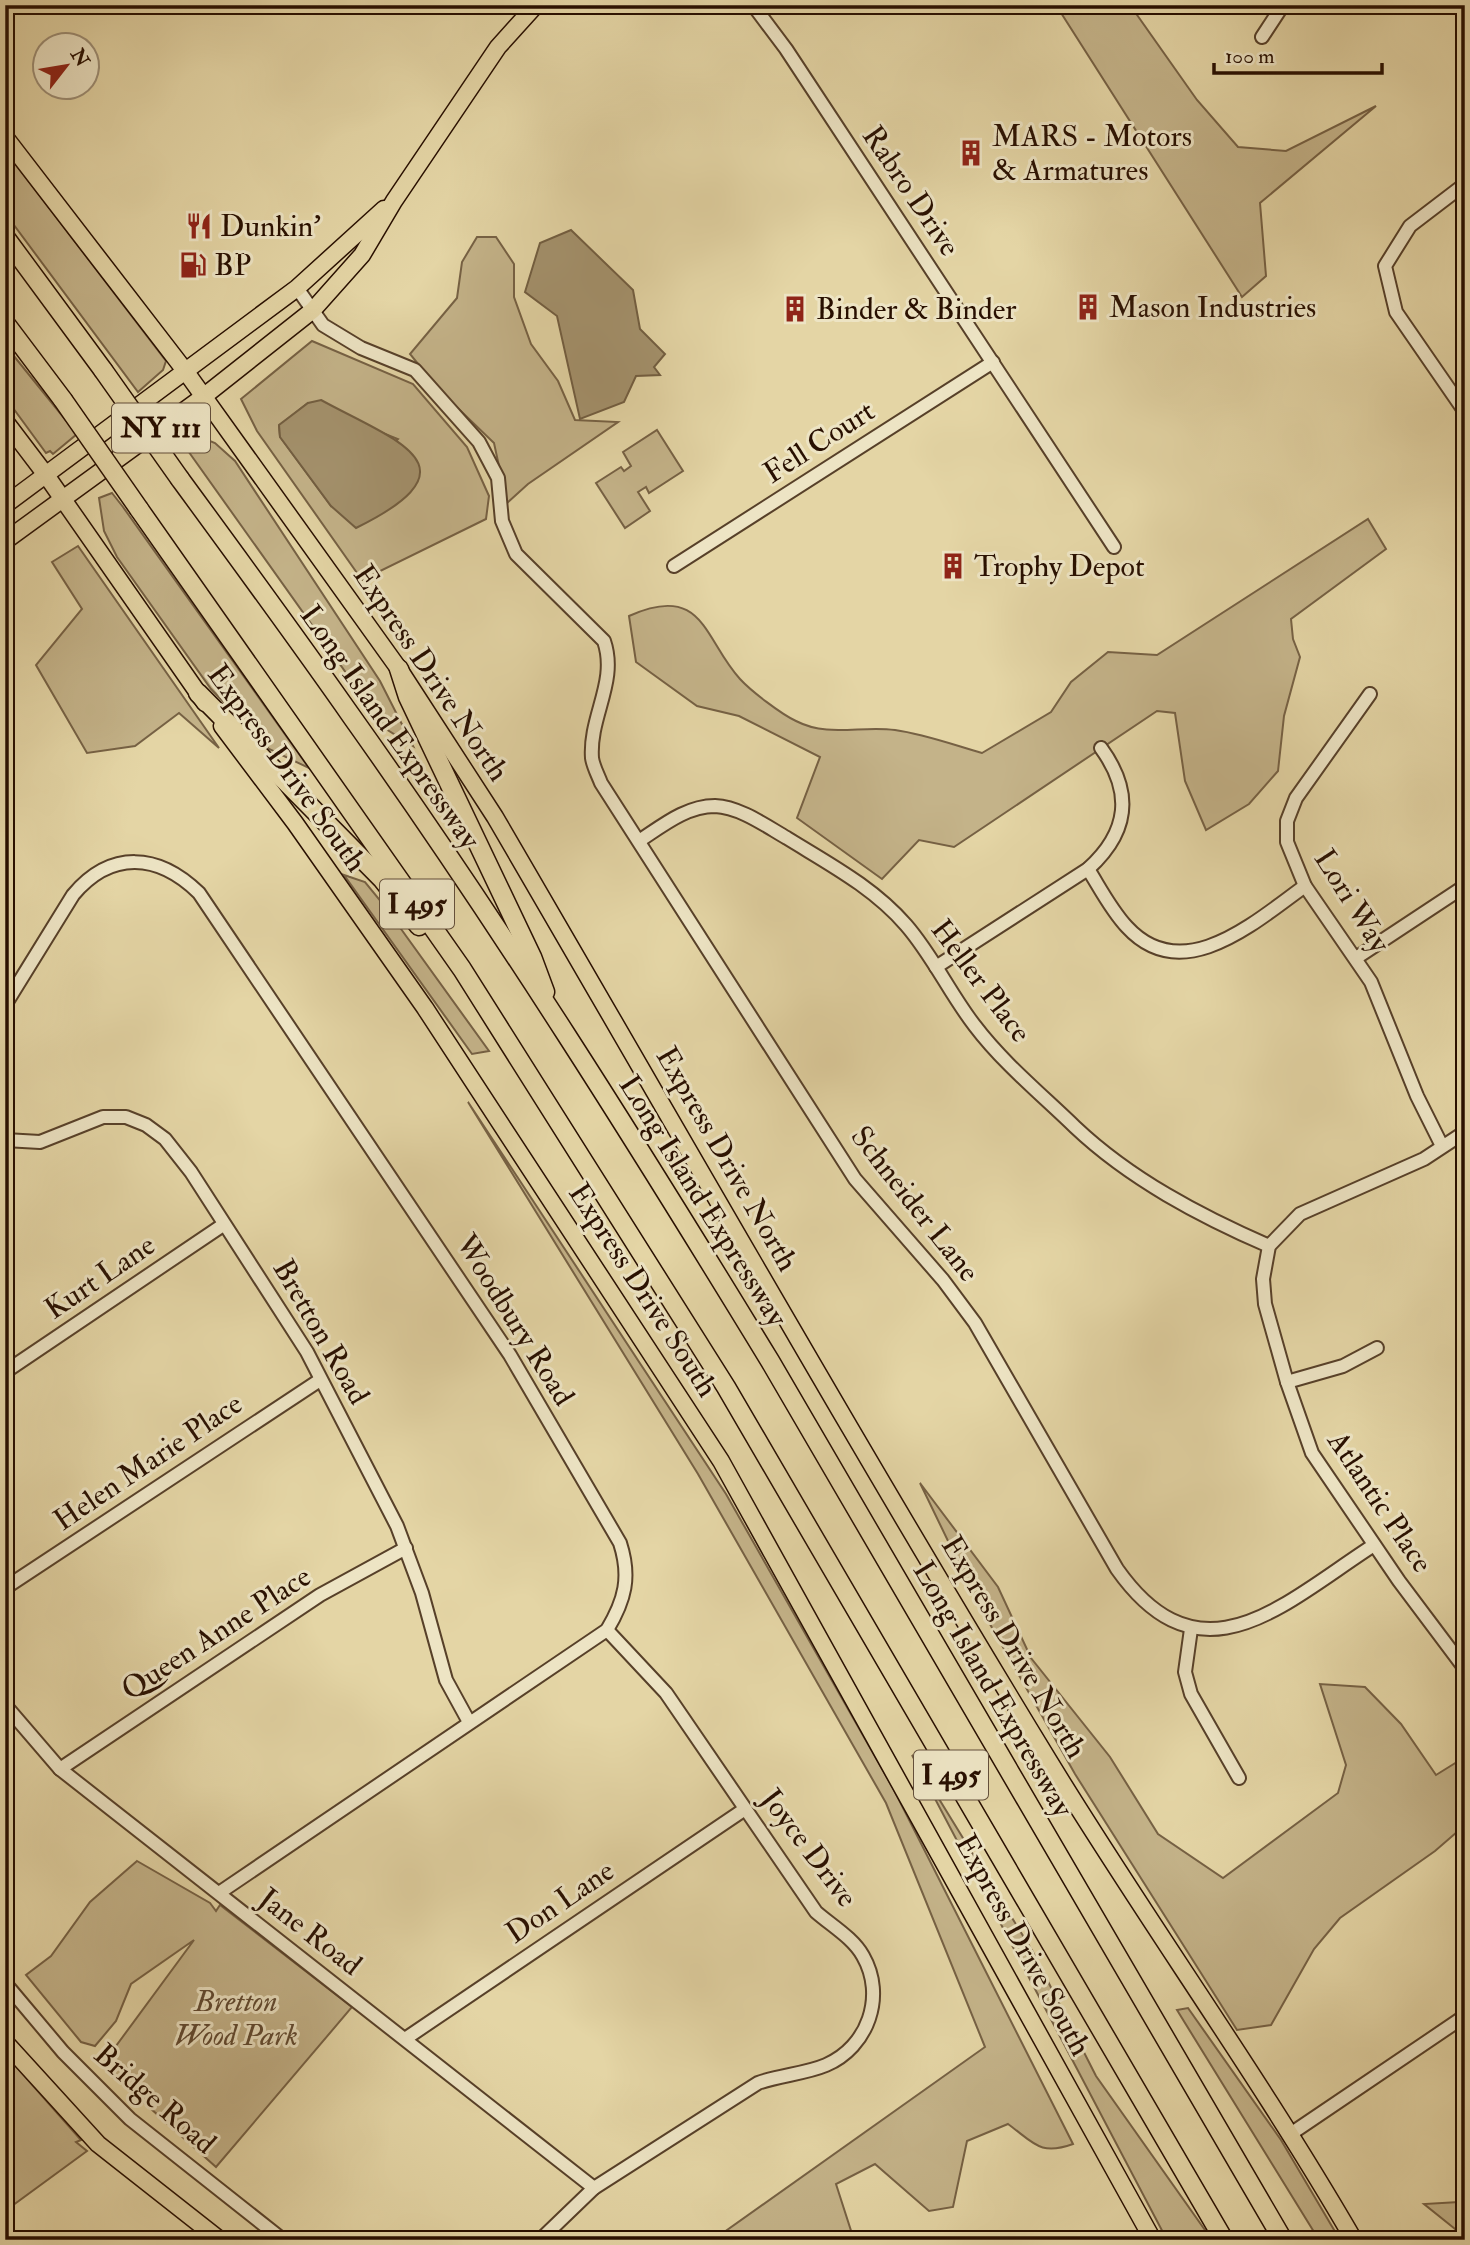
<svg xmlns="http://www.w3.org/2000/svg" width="1470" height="2245" font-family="'IM FELL Double Pica',serif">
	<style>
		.green { fill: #c4b389; stroke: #766144; stroke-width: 2; fill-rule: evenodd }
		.water { fill: #a4926d; stroke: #725e41; stroke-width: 2 }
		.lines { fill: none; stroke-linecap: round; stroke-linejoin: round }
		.minor-casing { stroke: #574029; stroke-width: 16 }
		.major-casing { stroke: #280f00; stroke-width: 19 }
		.highway-casing { stroke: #280f00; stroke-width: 21 }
		.minor { stroke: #ede4c4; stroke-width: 12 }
		.major { stroke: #e4d5a5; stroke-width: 16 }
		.highway { stroke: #e4d5a5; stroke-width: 18 }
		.highway-bridge-casing { stroke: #280f00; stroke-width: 21; stroke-linecap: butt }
		.highway-bridge { stroke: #e4d5a5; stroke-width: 18 }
		.labels { text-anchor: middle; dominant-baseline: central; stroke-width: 6; stroke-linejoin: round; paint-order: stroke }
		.shield { fill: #ede4c4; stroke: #634f3b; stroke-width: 2 }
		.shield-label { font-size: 28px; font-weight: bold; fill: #280f00 }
		.poi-label { font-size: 30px; fill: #280f00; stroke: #ede4c4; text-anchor: start }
		.street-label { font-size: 30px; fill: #280f00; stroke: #ede4c4 }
		.park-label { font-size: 30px; font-style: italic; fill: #5f4830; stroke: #ede4c4 }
	</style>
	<rect width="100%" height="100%" fill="#e4d5a5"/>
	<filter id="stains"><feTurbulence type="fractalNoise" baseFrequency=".00286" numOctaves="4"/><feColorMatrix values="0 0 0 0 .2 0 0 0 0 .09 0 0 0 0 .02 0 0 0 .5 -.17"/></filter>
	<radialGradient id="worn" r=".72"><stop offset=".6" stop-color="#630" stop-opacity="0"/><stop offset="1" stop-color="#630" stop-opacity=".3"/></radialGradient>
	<!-- green -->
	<g class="green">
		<path d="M1056,5H1130L1197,100L1238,147L1286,151L1376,106L1260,203L1266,276L1242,297Z"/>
		<path d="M5,150L166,361L163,370L138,392L5,213Z"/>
		<path d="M477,237H496L514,264V297L531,344L558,381L575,420L618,422L528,484L507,503L494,443L440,391L410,354L457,298L462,262Z"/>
		<path d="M312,341L413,384L467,447L489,496L486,519L362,580L257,431L241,399ZM308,403L398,439L331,506L280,437L279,426Z"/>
		<path d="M5,345L77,434L53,454L50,451L46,453L5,397Z"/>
		<path d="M657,430L683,471L649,493L646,487L638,492L650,511L625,528L596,483L621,467L624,471L631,466L623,452Z"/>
		<path d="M200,437L215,443L235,461L380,681L413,746L386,729L181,441Z"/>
		<path d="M112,493L123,507L309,768L269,749L211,689L117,557L104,531L99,498Z"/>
		<path d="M1368,519L1386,549L1291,619L1293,639L1300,657L1284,716L1278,771L1249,804L1206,830L1185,781L1175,713L1157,711L954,847L919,840L882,879L797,818L820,757L739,716L697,706L636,662L629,616C704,582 704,640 740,679C751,691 781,714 796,721C829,738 861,725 895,730C924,734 954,745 982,753L1051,712L1071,682L1108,652L1157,655Z"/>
		<path d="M78,546L219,748L179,713L135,746L87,753L36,665L82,609L52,562Z"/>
		<path d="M344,875L365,882L383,904L489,1051L472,1054Z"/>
		<path d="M468,1102L726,1494L894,1790L1073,2144C1040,2156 1034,2143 1008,2124L967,2141L953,2207L929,2211L875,2164L836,2184L854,2240H713L985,2047L886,1803L698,1474Z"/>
		<path d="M920,1483L998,1587L1031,1658L1110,1757L1158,1834L1223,1878L1338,1793L1346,1765L1320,1684L1365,1687L1401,1724L1436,1775L1465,1757V1825L1435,1851L1340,1918L1314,1949L1271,2025L1237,2030L1075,1774L978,1603Z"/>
		<path d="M912,1755L1033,1952L1096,2076L1212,2240H1167Z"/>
		<path d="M137,1861L210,1903L216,1911L220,1905L352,2007L216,2167L102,2065L194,1940L131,1984L116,2021L95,2046L81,2042L26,1975L51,1956L90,1902Z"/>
		<path d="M1188,2008L1281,2140L1340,2240H1319L1177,2010Z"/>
		<path d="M5,2054L81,2140L76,2142L87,2151L5,2211Z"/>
		<path d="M1465,2195V2237L1424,2204L1459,2202Z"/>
	</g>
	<!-- water -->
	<g class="water">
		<path d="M571,230L633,290L640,329L665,354L654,367L660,375L636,376L624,402L580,419L557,316L525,292L540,243Z"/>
		<path d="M321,400C396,441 482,466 356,528L331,506L280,437L279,425L308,403Z"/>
	</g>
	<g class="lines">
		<!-- minor casing -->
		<g class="minor-casing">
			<g id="minor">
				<path d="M753,5L786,49L1114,547"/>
				<path d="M1262,37L1283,5"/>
				<path d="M1465,184L1410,226L1385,266L1396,312L1465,412"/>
				<path d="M297,288L323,325L361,348L415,370L479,442L498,478L502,521L516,554L604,641C618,682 589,716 592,758C593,766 598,775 601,783L855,1179L943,1280L975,1323L1117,1569C1201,1688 1284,1603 1374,1545"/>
				<path d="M674,566L993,362"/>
				<path d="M1370,694L1296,798L1287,821V842L1305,886L1371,982L1417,1096L1442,1146"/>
				<path d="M639,841C662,826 686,806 715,806C740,807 766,826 787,838C829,864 873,887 906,925C933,956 950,994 975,1026C1003,1063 1042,1095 1075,1127C1130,1179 1200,1216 1269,1246"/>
				<path d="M1088,869C1100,888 1111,910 1127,927C1183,988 1256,921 1305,886"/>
				<path d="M1356,958L1465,886"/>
				<path d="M936,967L1088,869C1129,832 1133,792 1101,748"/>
				<path d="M5,1005L73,895C111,850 158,853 199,893L510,1355L620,1543C631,1577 625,1600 607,1630L219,1893"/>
				<path d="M1465,1132L1424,1159L1300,1214L1269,1246L1263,1279L1265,1304L1287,1382L1312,1453L1399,1581L1465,1669"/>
				<path d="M5,1140L40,1142L103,1117H126L146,1125L165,1139L191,1172L307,1352L397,1526L422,1593L446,1680L469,1722"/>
				<path d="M5,1372L223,1225"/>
				<path d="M1287,1382L1343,1366L1377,1348"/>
				<path d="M5,1588L320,1380"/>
				<path d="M1191,1629L1185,1672L1191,1694L1239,1778"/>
				<path d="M5,1705L60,1769L594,2188"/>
				<path d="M60,1769L320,1595L406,1548"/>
				<path d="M5,1983L63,2052L130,2119L283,2240"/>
				<path d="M405,2039L745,1809"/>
				<path d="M1292,2133L1465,2016"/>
				<path d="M540,2240L594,2188L758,2083C779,2075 805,2074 826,2065C868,2047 886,1996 863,1956C853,1938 832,1926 816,1912L666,1693L607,1630"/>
			</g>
		</g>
		<!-- major casing -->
		<g class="major-casing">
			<g id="major">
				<path d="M5,137L186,372L399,669L495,817C679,1132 859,1450 1049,1761C1148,1923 1259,2076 1354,2240"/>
				<path d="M5,421L46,475L205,703"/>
				<path d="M5,505L297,288L384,209"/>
				<path d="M5,541L203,397L313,310L362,255L394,201L498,47L536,5"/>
				<path d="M222,726L295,823L425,1008L721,1461L1153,2240"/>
				<path d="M5,2042L98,2144L220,2240"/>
			</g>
		</g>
		<!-- highway casing -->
		<g class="highway-casing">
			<g id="highway">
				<path d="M5,237L103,370"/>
				<path d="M5,323L63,400"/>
				<path d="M180,479C238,558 296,637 352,717C500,925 637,1143 770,1361L1283,2240"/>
				<path d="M139,509L462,969L726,1387L1224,2240"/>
				<path d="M399,669L408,697L532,957L545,992"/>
				<path d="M198,693L382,879L419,926"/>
			</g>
		</g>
		<!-- minor -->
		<use href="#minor" class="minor"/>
		<!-- major -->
		<use href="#major" class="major"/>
		<!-- highway -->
		<use href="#highway" class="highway"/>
		<!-- highway-bridge casing -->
		<g class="highway-bridge-casing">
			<g id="highway-bridge">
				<path d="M103,370L180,479"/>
				<path d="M63,400L139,509"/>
			</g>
		</g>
		<!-- highway-bridge -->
		<use href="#highway-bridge" class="highway-bridge"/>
	</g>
	<!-- icons -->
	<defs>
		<g id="building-bare" transform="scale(2.1)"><path d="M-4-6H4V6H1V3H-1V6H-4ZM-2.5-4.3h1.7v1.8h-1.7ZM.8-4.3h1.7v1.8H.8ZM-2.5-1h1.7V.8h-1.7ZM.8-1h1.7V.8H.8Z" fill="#8f2418" stroke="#ede4c4" stroke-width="2.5" paint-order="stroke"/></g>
		<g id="restaurant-bare" transform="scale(2.1)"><path d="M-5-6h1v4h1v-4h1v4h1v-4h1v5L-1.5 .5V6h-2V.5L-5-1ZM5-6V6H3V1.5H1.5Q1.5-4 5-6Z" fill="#8f2418" stroke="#ede4c4" stroke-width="2.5" paint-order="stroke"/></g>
		<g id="fuel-bare" transform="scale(2.1)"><path d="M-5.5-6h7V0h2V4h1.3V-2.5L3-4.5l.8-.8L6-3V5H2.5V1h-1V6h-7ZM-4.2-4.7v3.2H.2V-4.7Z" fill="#8f2418" stroke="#ede4c4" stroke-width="2.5" paint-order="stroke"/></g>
	</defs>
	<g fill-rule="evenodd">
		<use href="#building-bare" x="971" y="153"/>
		<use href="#restaurant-bare" x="199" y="226"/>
		<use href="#fuel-bare" x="193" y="265"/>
		<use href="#building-bare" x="1088" y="307"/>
		<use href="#building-bare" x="795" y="309"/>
		<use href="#building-bare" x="953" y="566"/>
	</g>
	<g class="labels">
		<!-- shield labels -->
		<g class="shield">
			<rect x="112" y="403.5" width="98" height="49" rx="5"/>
			<rect x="380" y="879.5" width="74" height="49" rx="5"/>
			<rect x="914" y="1750.5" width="74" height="49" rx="5"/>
		</g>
		<g class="shield-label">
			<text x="161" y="428">NY 111</text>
			<text x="417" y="904">I 495</text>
			<text x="951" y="1775">I 495</text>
		</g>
		<!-- poi labels -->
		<g class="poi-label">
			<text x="992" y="136">MARS - Motors<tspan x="992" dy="34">&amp; Armatures</tspan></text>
			<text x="220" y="226">Dunkin'</text>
			<text x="214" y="265">BP</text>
			<text x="1109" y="307">Mason Industries</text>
			<text x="816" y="309">Binder &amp; Binder</text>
			<text x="974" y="566">Trophy Depot</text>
		</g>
		<!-- street labels -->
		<g class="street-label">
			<text transform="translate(911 191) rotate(56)">Rabro Drive</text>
			<text transform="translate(819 442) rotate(-33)">Fell Court</text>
			<text transform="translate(431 673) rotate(56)">Express Drive North</text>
			<text transform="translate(390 727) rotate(55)">Long Island Expressway</text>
			<text transform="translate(287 768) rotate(54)">Express Drive South</text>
			<text transform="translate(1352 901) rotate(58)">Lori Way</text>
			<text transform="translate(981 981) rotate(53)">Heller Place</text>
			<text transform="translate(727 1159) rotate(60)">Express Drive North</text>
			<text transform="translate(703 1201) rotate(58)">Long Island Expressway</text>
			<text transform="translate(915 1204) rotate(52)">Schneider Lane</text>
			<text transform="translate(100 1277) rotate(-34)">Kurt Lane</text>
			<text transform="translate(643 1290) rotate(57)">Express Drive South</text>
			<text transform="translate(515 1320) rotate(58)">Woodbury Road</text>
			<text transform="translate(321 1332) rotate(60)">Bretton Road</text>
			<text transform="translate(148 1462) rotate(-34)">Helen Marie Place</text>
			<text transform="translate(1380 1502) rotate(56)">Atlantic Place</text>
			<text transform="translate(216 1633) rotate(-33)">Queen Anne Place</text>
			<text transform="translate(1014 1647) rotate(59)">Express Drive North</text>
			<text transform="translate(993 1689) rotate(60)">Long Island Expressway</text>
			<text transform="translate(809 1848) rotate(53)">Joyce Drive</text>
			<text transform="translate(560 1902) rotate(-34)">Don Lane</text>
			<text transform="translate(310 1932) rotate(38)">Jane Road</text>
			<text transform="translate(1023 1945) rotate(61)">Express Drive South</text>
			<text transform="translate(155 2099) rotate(41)">Bridge Road</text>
		</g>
		<!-- park labels -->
		<g class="park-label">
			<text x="236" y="2001">Bretton<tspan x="236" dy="34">Wood Park</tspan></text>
		</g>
	</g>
	<!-- margin -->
	<rect width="1470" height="2245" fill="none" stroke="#e4d5a5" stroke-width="28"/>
	<rect x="7" y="7" width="1456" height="2231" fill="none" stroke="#280f00" stroke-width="3.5"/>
	<rect x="14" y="14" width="1442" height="2217" fill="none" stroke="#280f00" stroke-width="2"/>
	<!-- north arrow -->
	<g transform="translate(66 66) rotate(59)"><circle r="33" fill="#ede4c4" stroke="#9e8f76" stroke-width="2"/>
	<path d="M0-5L12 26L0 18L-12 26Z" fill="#8f2418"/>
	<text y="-10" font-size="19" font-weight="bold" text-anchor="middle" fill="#280f00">N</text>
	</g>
	<!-- scale -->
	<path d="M1214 63v10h168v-10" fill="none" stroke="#280f00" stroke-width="3.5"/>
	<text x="1225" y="63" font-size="21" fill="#280f00" stroke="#ede4c4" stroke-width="5" paint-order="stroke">100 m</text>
	<rect width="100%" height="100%" filter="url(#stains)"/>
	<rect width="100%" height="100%" fill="url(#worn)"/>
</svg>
